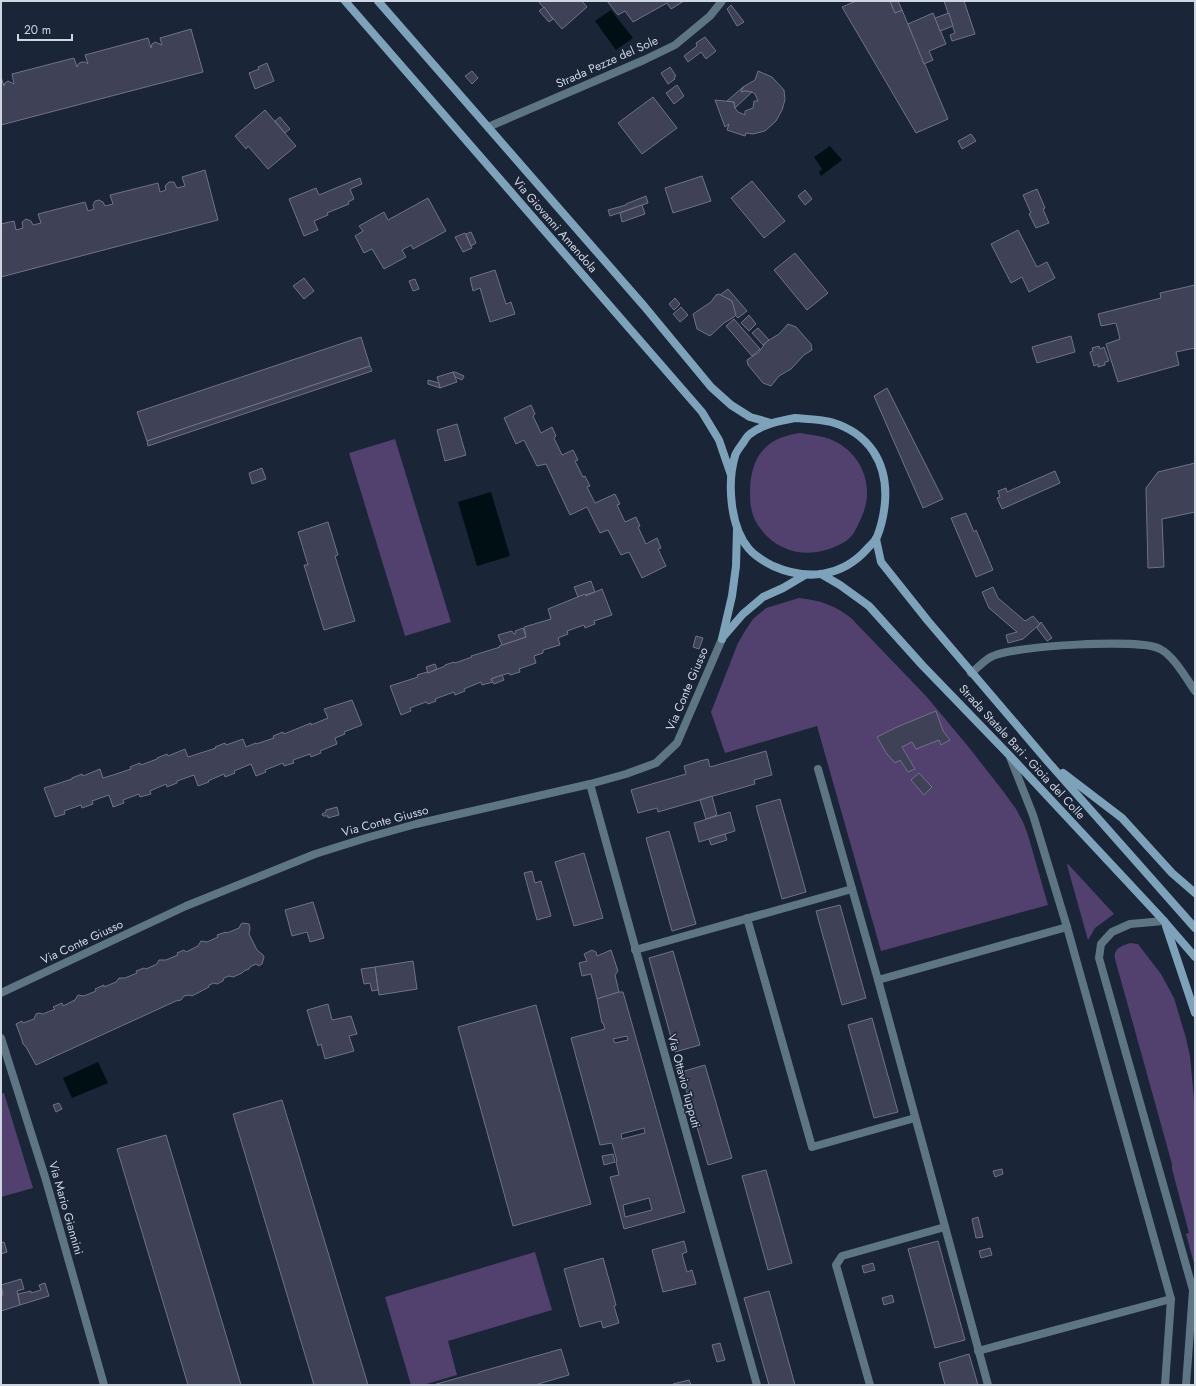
<svg xmlns="http://www.w3.org/2000/svg" width="1196" height="1386" font-family="Jost,sans-serif">
	<style>
		.green { fill: #52406e }
		.water { fill: #000f14 }
		.building { fill: #3f4157; stroke: #6f728a; fill-rule: evenodd }
		.lines { fill: none; stroke-linecap: round; stroke-linejoin: round }
		.minor { stroke: #5e7584; stroke-width: 8 }
		.secondary { stroke: #7ea2ba; stroke-width: 8 }
		.labels { text-anchor: middle; dominant-baseline: central; stroke-width: 3; stroke-linejoin: round; paint-order: stroke }
		.street-label { font-size: 12px; fill: #ced6e2; stroke: #1a2537 }
	</style>
	<rect width="100%" height="100%" fill="#1a2537"/>
	<!-- green -->
	<g class="green">
		<path d="M800,433C812,435 827,436 838,443C864,458 874,489 862,516C858,525 854,536 846,541C814,561 776,556 756,522C751,513 750,503 750,493C750,458 764,438 800,433Z"/>
		<path d="M395,439L451,622L405,636L349,453Z"/>
		<path d="M799,598C819,600 835,605 851,618L926,696L967,745L1003,791L1016,809L1023,822L1028,835L1048,905L881,951L817,726L725,753L711,712L738,643L745,631L753,619L766,608Z"/>
		<path d="M1068,864L1114,914L1095,928L1088,940L1067,865Z"/>
		<path d="M1130,943L1138,944L1141,948L1161,974L1174,998L1186,1038L1190,1056L1194,1099L1195,1150V1267L1186,1234L1189,1233L1172,1169V1164L1115,959C1113,948 1122,946 1130,943Z"/>
		<path d="M4,1093L33,1188L1,1197V1094Z"/>
		<path d="M535,1252L552,1310L448,1341L457,1375L423,1385H411L385,1297Z"/>
	</g>
	<!-- water -->
	<g class="water">
		<path d="M611,10L633,38L616,50L595,21Z"/>
		<path d="M830,146L842,160L821,176L819,172L822,169L814,157Z"/>
		<path d="M491,492L510,556L477,566L458,502Z"/>
		<path d="M98,1062L108,1083L72,1098L63,1078Z"/>
	</g>
	<!-- building -->
	<g class="building">
		<path d="M538,1H582L587,7L562,29Z"/>
		<path d="M607,1H684L671,9L667,3L633,22L625,11L618,15Z"/>
		<path d="M856,1H890L895,13L902,10L948,119L916,133L842,7Z"/>
		<path d="M890,1H898L902,10L895,13Z"/>
		<path d="M944,1H964L975,34L952,41L950,35L955,33Z"/>
		<path d="M731,5L744,22L737,26L727,9Z"/>
		<path d="M544,7L553,19L549,22L539,11Z"/>
		<path d="M933,13L946,44L929,51L933,60L924,64L908,24Z"/>
		<path d="M949,13L953,26L940,31L935,18Z"/>
		<path d="M191,29L203,72L1,125V77L4,86L5,83L8,81L14,84L12,74L74,58L77,67L79,63L82,62H85L88,64L85,55L148,38L151,48L152,44L155,42L162,45L160,38Z"/>
		<path d="M705,37L716,51L706,59L701,52L688,62L684,56L697,46L696,43Z"/>
		<path d="M267,63L274,81L255,89L249,73L259,69L258,67Z"/>
		<path d="M670,67L676,76L674,77L675,79L668,84L661,73Z"/>
		<path d="M472,71L478,78L472,84L465,76Z"/>
		<path d="M758,71L772,77L784,90L785,100L782,110L776,121L765,131L753,134L746,133L745,136L727,130L729,124L725,127L715,100L734,102L735,108L738,112L745,115V111L753,108L754,101H758L755,94L752,92L745,91L741,92L743,87L755,80Z"/>
		<path d="M677,85L684,96L674,104L666,93Z"/>
		<path d="M743,87L741,92L745,91L752,92L735,108L734,102L727,101Z"/>
		<path d="M653,97L677,128L642,154L618,123Z"/>
		<path d="M265,110L296,146L268,169L248,146L246,149L235,136Z"/>
		<path d="M280,117L290,129L285,133L275,121Z"/>
		<path d="M971,134L976,141L962,149L958,141Z"/>
		<path d="M205,170L218,220L1,277V224L14,221L16,230L23,228L22,222L26,219L31,221L33,225L41,223L38,214L85,202L88,211L94,209L93,205L95,201L99,200L103,202L105,206L113,204L110,195L158,183L160,192L166,190L165,186L169,182H174L177,188L185,186L182,177Z"/>
		<path d="M702,176L711,201L673,213L665,188Z"/>
		<path d="M360,178L362,184L350,189L354,199L348,202L349,204L327,213L328,215L314,221L318,230L304,236L289,199L316,188L319,195Z"/>
		<path d="M752,181L785,221L764,238L731,198Z"/>
		<path d="M1037,189L1045,208L1043,209L1049,223L1036,228L1029,214L1031,213L1023,195Z"/>
		<path d="M805,190L812,199L805,205L798,196Z"/>
		<path d="M646,196L648,203L610,216L608,210L626,205V204Z"/>
		<path d="M428,198L446,231L413,249L411,245L402,250L406,257L384,269L372,249L364,253L355,236L363,231L359,226L384,212L388,220Z"/>
		<path d="M642,205L645,214L622,222L620,213Z"/>
		<path d="M1018,230L1037,267L1047,262L1055,278L1029,292L1022,277L1011,283L991,244Z"/>
		<path d="M471,232L476,243L471,246L466,234Z"/>
		<path d="M465,233L472,248L463,252L455,237Z"/>
		<path d="M795,253L828,293L807,310L774,270Z"/>
		<path d="M495,270L506,304L511,302L515,314L490,322L480,288L473,291L470,278Z"/>
		<path d="M304,278L314,291L304,299L293,286Z"/>
		<path d="M415,279L419,289L413,291L409,281Z"/>
		<path d="M1195,285V348L1176,352L1179,365L1118,382L1106,344L1120,339L1116,323L1101,326L1098,314L1161,298L1160,293Z"/>
		<path d="M728,289L747,311L738,318L735,315L732,301L720,295Z"/>
		<path d="M719,294L732,301L736,315L734,317L724,323L710,336L697,329L693,314L711,302L716,295Z"/>
		<path d="M675,298L680,304L674,310L669,304Z"/>
		<path d="M681,307L688,315L680,322L673,314Z"/>
		<path d="M749,315L756,324L749,331L741,323Z"/>
		<path d="M734,319L760,349L752,356L726,326Z"/>
		<path d="M788,324L796,327L811,344L812,350L804,355L791,369L779,376L771,386L763,383L748,365L747,360L759,352L766,342L779,334Z"/>
		<path d="M758,328L769,340L763,345L752,333Z"/>
		<path d="M1071,336L1075,352L1037,363L1032,347Z"/>
		<path d="M361,337L370,366L147,441L137,412Z"/>
		<path d="M1099,346L1100,349L1104,347L1109,361L1105,362V365L1098,367V364L1094,366L1090,352L1093,351L1092,348Z"/>
		<path d="M370,366L372,371L148,446L147,441Z"/>
		<path d="M453,372H455L464,376L462,380L455,377Z"/>
		<path d="M453,372L457,382L440,388L437,377Z"/>
		<path d="M428,380L439,383L440,388L428,384Z"/>
		<path d="M887,388L943,499L923,508L874,396Z"/>
		<path d="M531,405L535,414L533,416L541,433L552,427L556,436L554,438L562,455L573,450L578,460L575,461L583,477L585,476L590,486L587,487L595,503L615,494L620,504L617,505L625,522L636,517L640,526L638,527L646,544L657,538L661,548L658,549L666,566L642,578L629,552L621,555L608,530L600,533L587,507L570,515L546,464L537,466L524,440L516,444L504,418Z"/>
		<path d="M457,424L466,455L445,461L437,430Z"/>
		<path d="M1195,463V512L1162,519L1164,567L1148,568L1146,488L1158,472Z"/>
		<path d="M262,468L266,479L252,484L249,473Z"/>
		<path d="M1055,471L1060,483L1002,509L997,498L1000,497L998,491L1006,488L1007,492Z"/>
		<path d="M966,513L974,532L976,530L993,570L976,577L951,518Z"/>
		<path d="M328,522L338,555L335,556L355,621L324,630L304,565H308L298,532Z"/>
		<path d="M591,581L595,592L578,597L574,587Z"/>
		<path d="M993,587L998,598L1025,621L1033,616L1040,624L1023,639L1008,643L1006,635L1017,632L989,608L982,592Z"/>
		<path d="M602,589L612,615L594,621L595,624L585,628L584,625L567,631L568,634L558,638L560,645L543,650V653L534,656L536,663L519,669L520,672L510,675L509,673L491,679L493,682L482,685L481,682L464,689L465,691L455,695L454,692L435,699L436,701L428,704L426,702L410,708L411,711L401,715L390,686L418,677L417,675L427,672L428,673L445,666V665L454,662L455,663L472,657L471,656L500,647L499,646L526,637L524,627L551,619L548,609L585,594L586,596Z"/>
		<path d="M1041,622L1052,638L1047,641L1037,628Z"/>
		<path d="M523,628L526,637L502,645L498,635L512,631L514,634L516,633L515,631Z"/>
		<path d="M696,636L703,638L699,649L693,647Z"/>
		<path d="M435,664L437,669L428,673L426,667Z"/>
		<path d="M502,675L504,680L494,684L491,679Z"/>
		<path d="M352,700L362,725L344,732L345,734L335,738L337,744L320,751L321,753L311,757L310,754L293,760L294,763L284,766L283,763L265,770L266,772L256,776L251,764L234,771L235,773L225,777L224,774L208,781L209,782L198,786L194,775L177,781V783L167,787L166,784L150,791L151,794L140,797L139,794L123,800L124,803L113,807L109,795L92,801L93,804L82,808L81,805L64,811L65,814L55,817L44,788L72,779V778L82,774L83,776L100,769L103,778L113,775L131,769L130,767L140,763L141,765L157,759V758L167,754L168,756L185,749L188,757L216,748L215,747L225,743L226,745L243,739L246,747L256,743V744L274,738L273,736L283,732L284,734L311,723V725L328,718L324,709Z"/>
		<path d="M936,711L943,731L950,740L941,745L939,740L916,749L912,742L902,747L915,769L908,772L900,760L895,763L887,754L877,737L897,727Z"/>
		<path d="M766,751L772,775L754,780L755,784L658,812L657,808L638,813L631,790L686,774L684,766L700,761L708,759L710,767Z"/>
		<path d="M919,773L932,787L924,795L911,780Z"/>
		<path d="M712,796L717,815L706,819L700,800Z"/>
		<path d="M780,799L806,892L782,899L756,806Z"/>
		<path d="M337,807L339,815L328,818V816H323L322,814L326,812V810Z"/>
		<path d="M730,812L735,831L699,842L694,823Z"/>
		<path d="M669,831L696,924L672,931L646,838Z"/>
		<path d="M725,834L727,840L711,845L709,839Z"/>
		<path d="M584,853L603,918L574,926L555,862Z"/>
		<path d="M532,871L535,883L541,881L551,916L537,920L524,873Z"/>
		<path d="M313,902L324,938L310,942L307,932L292,936L285,910Z"/>
		<path d="M840,905L866,998L842,1005L816,911Z"/>
		<path d="M243,923L249,924L250,928L249,934L257,950L263,955L264,957L262,964L259,966L256,964L250,967L249,969L244,971L242,973L233,977L229,976L224,978L223,981L217,984L214,983L209,985V987L192,996L189,995L184,996L181,1000L176,1001L36,1065L26,1047L23,1044L22,1040L16,1024L22,1021L23,1023L34,1019L36,1014L39,1013L43,1014L55,1009L53,1007L62,1003L63,1006L75,1000L78,995L84,996L96,991L95,989L104,985V987L116,982L119,978H125L137,973L136,971L144,968L146,969L157,964L159,960H166L178,955L177,953L184,950L186,952L198,946L201,941L207,942L218,937L217,935L226,932L227,933L239,928L241,924Z"/>
		<path d="M592,950L596,952L597,956L611,950L618,971L615,975L619,992L597,999L591,974L582,976L579,963L587,961L584,954Z"/>
		<path d="M673,951L700,1045L675,1052L649,958Z"/>
		<path d="M413,961L417,989L379,995L375,967Z"/>
		<path d="M375,967L378,990L372,991L370,983L364,984L361,969Z"/>
		<path d="M619,992H623L685,1212L624,1229L610,1177L619,1175L616,1162L617,1161L612,1143L600,1145L571,1038L605,1029L603,1023H602L597,999ZM627,1036L628,1040L615,1043L613,1039ZM644,1128L645,1133L622,1139L621,1134ZM649,1198L652,1210L625,1217L623,1205Z"/>
		<path d="M328,1004L332,1020L351,1016L357,1034L349,1036L354,1051L325,1059L321,1044L318,1046L307,1010Z"/>
		<path d="M536,1005L591,1204L513,1226L458,1027Z"/>
		<path d="M872,1018L898,1112L874,1118L848,1025Z"/>
		<path d="M705,1065L732,1158L708,1165L681,1072Z"/>
		<path d="M282,1100L368,1385H314L233,1114Z"/>
		<path d="M59,1103L62,1109L56,1112L53,1105Z"/>
		<path d="M166,1135L241,1385H188L117,1149Z"/>
		<path d="M613,1154L615,1162L604,1165L602,1156Z"/>
		<path d="M1002,1169L1003,1174L995,1177L993,1171Z"/>
		<path d="M766,1170L792,1263L768,1270L742,1176Z"/>
		<path d="M978,1217L983,1237L976,1238L972,1219Z"/>
		<path d="M684,1241L687,1252L682,1254L687,1272L692,1270L696,1284L663,1292L652,1250Z"/>
		<path d="M938,1241L965,1340L935,1348L908,1249Z"/>
		<path d="M4,1242L7,1252L1,1254V1243Z"/>
		<path d="M990,1248L992,1255L981,1258L979,1251Z"/>
		<path d="M603,1258L616,1305L614,1306L619,1323L603,1328L601,1321L580,1327L564,1269Z"/>
		<path d="M873,1263L875,1270L864,1273L862,1266Z"/>
		<path d="M21,1279L24,1289L17,1291L20,1305L1,1311V1295H3L1,1285Z"/>
		<path d="M45,1283L49,1296L20,1305L18,1294L31,1291V1293L41,1290L39,1285Z"/>
		<path d="M769,1291L795,1385H769L744,1298Z"/>
		<path d="M892,1295L894,1302L884,1305L882,1298Z"/>
		<path d="M720,1343L725,1360L717,1362L712,1345Z"/>
		<path d="M561,1349L569,1375L535,1385H433Z"/>
		<path d="M969,1354L978,1385H945L939,1363Z"/>
		<path d="M689,1380L691,1385H674L673,1384Z"/>
	</g>
	<g class="lines">
		<!-- minor -->
		<g class="minor">
			<path d="M488,127L644,60L675,45L710,16L722,1"/>
			<path d="M971,673C978,668 985,659 993,656C1014,646 1140,638 1160,649C1174,656 1186,678 1195,691"/>
			<path d="M1010,757L1033,815L1067,927L1171,1299L1165,1385"/>
			<path d="M818,769L878,980L988,1385"/>
			<path d="M590,784L702,1189L757,1385"/>
			<path d="M747,918L812,1147L915,1118"/>
			<path d="M1164,921L1130,924L1112,932L1101,944L1099,958L1193,1290L1186,1385"/>
			<path d="M635,950L852,889"/>
			<path d="M878,980L1067,927"/>
			<path d="M1,993L186,906L315,854L366,838L416,824L590,784L626,774L656,763L677,743L722,639"/>
			<path d="M1,1038L45,1177L104,1385"/>
			<path d="M978,1351L1171,1299"/>
			<path d="M870,1385L836,1265L842,1256L945,1227"/>
		</g>
		<!-- secondary -->
		<g class="secondary">
			<path d="M345,1L702,412L719,440L731,475"/>
			<path d="M378,1L644,306L711,387L731,405L750,417L771,423"/>
			<path d="M795,418C807,419 820,419 831,422C869,433 888,463 885,502C884,514 881,527 877,537C875,542 870,545 867,549C842,577 807,581 773,566C765,562 755,556 749,549C730,527 727,483 735,456C736,452 740,447 743,443C745,440 747,436 750,434C763,424 779,421 795,418Z"/>
			<path d="M876,539L881,562L928,621L1049,763L1195,928"/>
			<path d="M821,574L840,585L869,606L923,666L1010,756L1124,878L1164,921L1195,957"/>
			<path d="M723,637L743,614L763,597L783,588L805,575"/>
			<path d="M722,639L732,596L736,566L737,529"/>
			<path d="M1063,773L1122,818L1172,873L1195,893"/>
			<path d="M1166,926L1195,1013"/>
		</g>
	</g>
	<g class="labels">
		<!-- street labels -->
		<g class="street-label">
			<text transform="translate(607 62) rotate(-24)">Strada Pezze del Sole</text>
			<text transform="translate(555 225) rotate(49)">Via Giovanni Amendola</text>
			<text transform="translate(687 689) rotate(-67)">Via Conte Giusso</text>
			<text transform="translate(1022 752) rotate(47)">Strada Statale Bari - Gioia del Colle</text>
			<text transform="translate(385 821) rotate(-15)">Via Conte Giusso</text>
			<text transform="translate(82 942) rotate(-25)">Via Conte Giusso</text>
			<text transform="translate(684 1081) rotate(75)">Via Ottavio Tupputi</text>
			<text transform="translate(66 1208) rotate(74)">Via Mario Giannini</text>
		</g>
	</g>
	<!-- border -->
	<rect width="1196" height="1386" fill="none" stroke="#ced6e2" stroke-width="4"/>
	<!-- scale -->
	<path d="M18 34v6h54v-6" fill="none" stroke="#ced6e2" stroke-width="2"/>
	<text x="24" y="34" font-size="12" fill="#ced6e2" stroke="#1a2537" stroke-width="3" paint-order="stroke">20 m</text>
</svg>
